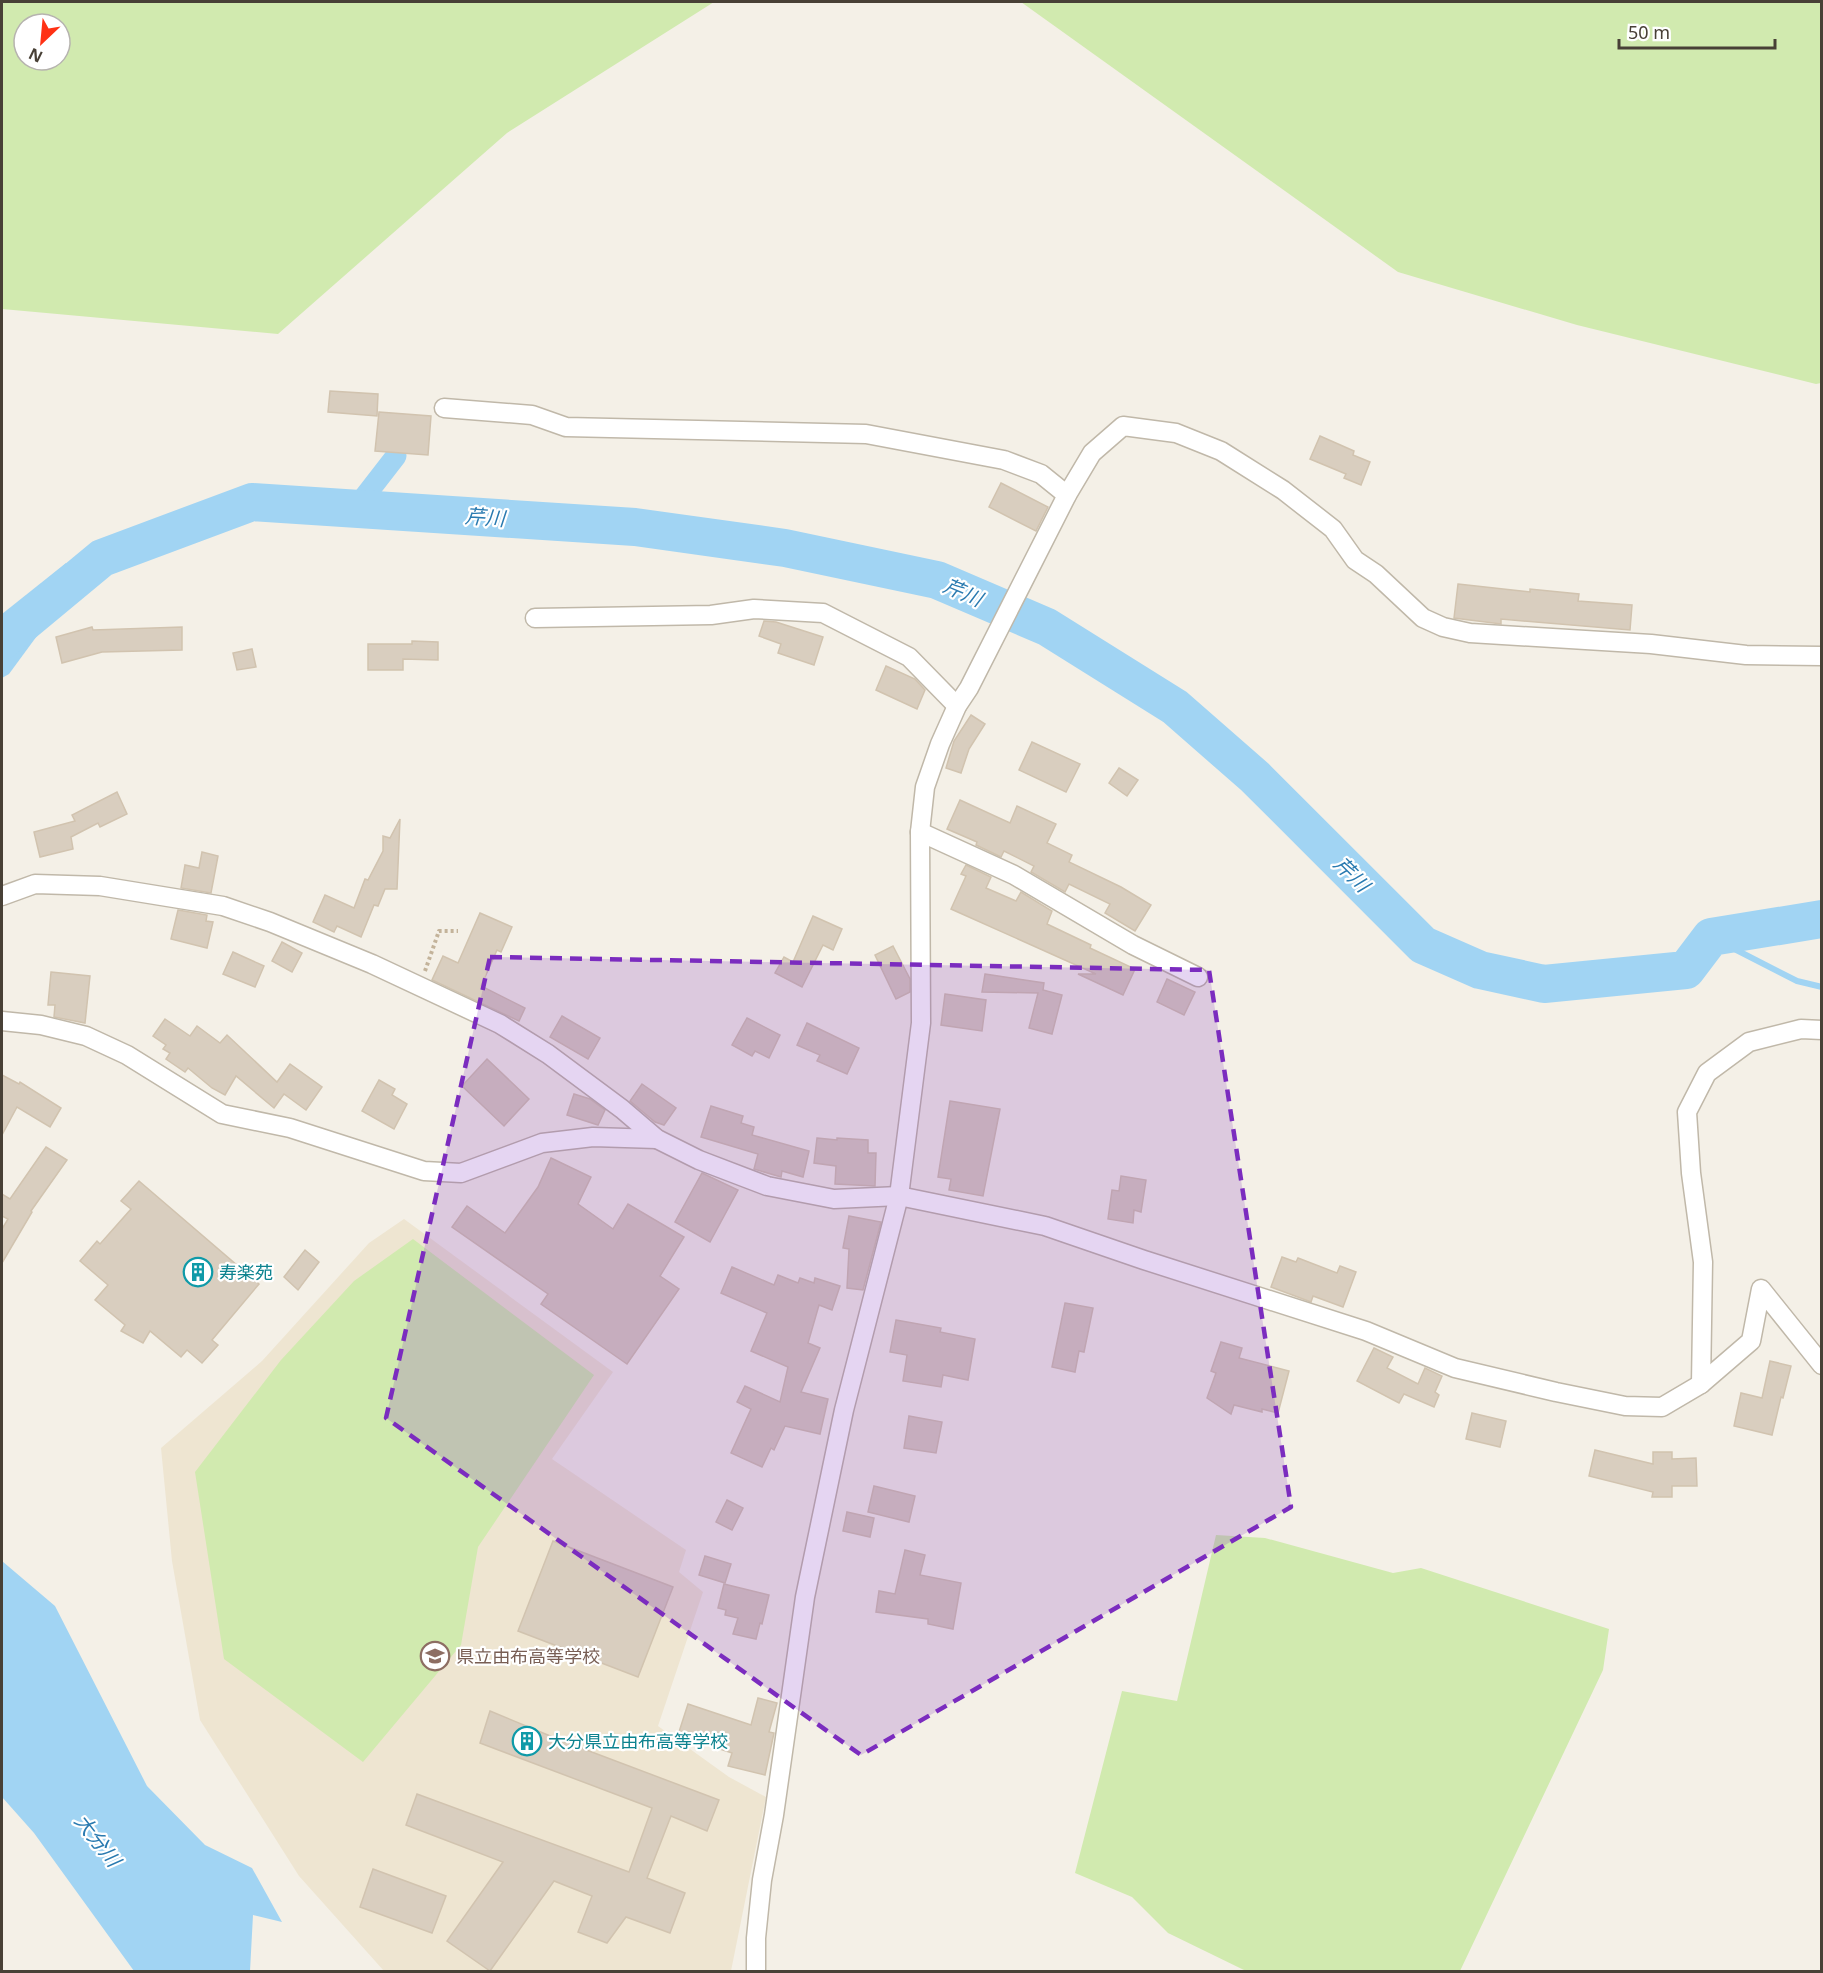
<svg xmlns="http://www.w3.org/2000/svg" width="1823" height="1973" font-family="'Noto Sans','Noto Sans JP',sans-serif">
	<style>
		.education { fill: #eee5d1 }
		.green { fill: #d1eaaf; fill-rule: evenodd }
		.water { fill: #a1d4f3 }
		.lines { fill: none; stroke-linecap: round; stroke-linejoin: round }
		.stream { stroke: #a1d4f3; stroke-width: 6 }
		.canal { stroke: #a1d4f3; stroke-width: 21 }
		.river { stroke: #a1d4f3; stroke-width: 38 }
		.building { fill: #d9cebf; stroke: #d1c3af; stroke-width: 1.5 }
		.street-casing { stroke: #c0b8a9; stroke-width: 21 }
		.path { stroke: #c3b39a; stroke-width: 4; stroke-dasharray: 3 3; stroke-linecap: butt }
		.street { stroke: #fff; stroke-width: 18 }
		.marked { fill: #7b2cbf; fill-opacity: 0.2; stroke: #7b2cbf; stroke-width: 4.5; stroke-dasharray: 12 8; stroke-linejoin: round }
		.labels { text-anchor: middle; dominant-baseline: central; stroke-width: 4.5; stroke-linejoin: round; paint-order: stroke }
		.culture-label { font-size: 18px; fill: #0d838f; stroke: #fff; text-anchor: start }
		.education-label { font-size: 18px; fill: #785e54; stroke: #fff; text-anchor: start }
		.water-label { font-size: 20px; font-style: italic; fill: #297ab0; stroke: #fff }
	</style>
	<rect width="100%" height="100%" fill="#f4f0e7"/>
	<!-- education -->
	<path class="education" d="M404,1219L613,1372L552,1459L686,1550L679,1572L703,1592L658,1726L729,1777L766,1797L731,1971H384L299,1876L200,1720L172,1561L161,1448L262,1361L369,1243Z"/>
	<!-- green -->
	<g class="green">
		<path d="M2,2H714L507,133L278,334L2,309ZM24,24H60V60H24Z"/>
		<path d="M1021,2H1821V383L1816,384L1577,325L1398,272Z"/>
		<path d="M413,1239L594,1375L478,1547L461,1645L363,1762L224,1659L195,1472L281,1360L354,1281Z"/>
		<path d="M1216,1535L1265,1538L1393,1573L1421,1568L1609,1629L1603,1670L1460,1971H1246L1168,1933L1132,1897L1075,1873L1122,1691L1177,1701Z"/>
	</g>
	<!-- water -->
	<g class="water">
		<path d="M66,563L67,595L9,674L2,678V614Z"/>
		<path d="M2,1561L55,1606L147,1786L205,1845L252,1868L282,1922L253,1915L250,1971H134L34,1833L2,1797Z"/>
	</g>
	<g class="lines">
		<!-- stream -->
		<path class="stream" d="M1711,937L1797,981L1822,987"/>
		<!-- canal -->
		<path class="canal" d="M355,509L396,456"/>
		<!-- river -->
		<path class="river" d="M2,641L102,558L252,502L635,527L785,548L937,580L1047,627L1175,707L1255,777L1423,945L1480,970L1544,984L1686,970L1711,937L1822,919"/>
	</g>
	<!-- building -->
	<g class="building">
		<path d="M330,391L378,394L377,416L328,412Z"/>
		<path d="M379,412L431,416L428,455L375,451Z"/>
		<path d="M1320,436L1354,451L1353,455L1370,462L1361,485L1344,478L1346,474L1310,459Z"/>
		<path d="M1001,483L1048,507L1036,531L989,507Z"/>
		<path d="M1458,584L1530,592V589L1579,594L1578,601L1632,605L1630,630L1501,619V624L1454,618Z"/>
		<path d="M764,621L776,622L823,637L814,665L778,653L781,644L759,636Z"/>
		<path d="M92,627L93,630L182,627V650L102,652L62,663L56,637Z"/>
		<path d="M412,641L438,642V660L403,659V670H368V644H412Z"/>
		<path d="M252,649L256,667L237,670L233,653Z"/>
		<path d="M886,666L915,679L925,690L917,709L876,690Z"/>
		<path d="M971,715L985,724L969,749L961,773L946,768L954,741Z"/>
		<path d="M1032,742L1080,764L1066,792L1019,770Z"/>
		<path d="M1119,768L1138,780L1127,796L1109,783Z"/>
		<path d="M117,792L127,814L100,827L98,823L71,837L73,849L40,857L34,832L75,821L72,815Z"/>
		<path d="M960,800L1010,823L1017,806L1056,824L1047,843L1072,855L1069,862L1121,887L1151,905L1135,931L1105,913L1110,904L1069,884L1065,892L1031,872L1034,866L1004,851L1001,857L976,845L977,842L947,829Z"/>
		<path d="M400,819L397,889H385L378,906L374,905L361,937L337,926L334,932L313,922L325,895L354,908L365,879L368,880L383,851V836L390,838Z"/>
		<path d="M202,852L218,856L211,893L181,888L185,865L199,868Z"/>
		<path d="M966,865L991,877L986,888L1016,901L1021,892L1052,911L1047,924L1091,945L1090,948L1135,969L1123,995L1078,974H1096L951,909L966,876L961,874Z"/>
		<path d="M178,910L207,915L206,921L213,922L207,948L171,939Z"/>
		<path d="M480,913L512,927L501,952L497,950L481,986L525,1008L519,1021L432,980L443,956L458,963Z"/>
		<path d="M813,916L842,929L833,950L823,945L802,987L775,973L784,957L793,962Z"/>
		<path d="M282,942L302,953L292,972L272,961Z"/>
		<path d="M893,946L910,979V992L896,999L875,955Z"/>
		<path d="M233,952L264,966L255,987L223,974Z"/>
		<path d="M51,972L90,976L85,1023L54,1017L55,1005H48Z"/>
		<path d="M985,974L1044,983L1043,990L1062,995L1052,1034L1029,1028L1038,993L982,992Z"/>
		<path d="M1167,979L1195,992L1184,1015L1157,1002Z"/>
		<path d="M945,994L986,1000L982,1031L941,1025Z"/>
		<path d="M562,1016L600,1038L588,1059L550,1037Z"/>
		<path d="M747,1018L780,1035L769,1058L755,1051L752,1056L732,1045Z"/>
		<path d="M165,1019L190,1036L197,1026L220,1043L227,1035L277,1082L290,1064L322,1087L306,1110L284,1094L274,1108L236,1076L225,1095L212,1088L188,1068L185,1072L166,1059L170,1053L163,1049L166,1045L153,1036Z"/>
		<path d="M807,1023L859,1048L847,1074L817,1061L820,1055L797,1045Z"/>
		<path d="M487,1059L529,1099L504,1126L462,1086Z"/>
		<path d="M2,1075L19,1084L20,1082L61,1108L50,1127L17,1107L2,1135Z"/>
		<path d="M379,1080L395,1089L392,1095L407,1104L394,1129L362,1111Z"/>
		<path d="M642,1084L676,1108L664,1125L655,1122L630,1101Z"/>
		<path d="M574,1094L590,1099L605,1110L598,1125L567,1115Z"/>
		<path d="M950,1101L1000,1109L983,1196L949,1190L951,1179L938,1177Z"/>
		<path d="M711,1106L743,1116L741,1123L754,1127L752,1135L809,1151L803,1177L782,1171L781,1177L754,1169L758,1154L701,1137Z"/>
		<path d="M817,1138L837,1140V1138L868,1140V1153H876L875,1186L835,1184L836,1166L814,1163Z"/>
		<path d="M46,1147L67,1160L31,1211L32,1212L2,1263V1229L8,1219L2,1216V1194L10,1199Z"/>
		<path d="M551,1158L591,1177L578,1204L613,1229L628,1204L684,1237L660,1276L679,1289L627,1364L541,1304L548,1294L452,1227L467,1206L505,1233L538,1187Z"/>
		<path d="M702,1173L738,1190L710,1242L675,1222Z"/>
		<path d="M1121,1176L1146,1180L1141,1212L1134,1210L1133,1223L1108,1219L1112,1190L1119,1191Z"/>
		<path d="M139,1181L259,1284L212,1340L218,1345L202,1363L187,1350L181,1357L150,1331L143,1343L121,1331L125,1325L95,1300L108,1285L80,1261L97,1241L100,1244L131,1209L121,1201Z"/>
		<path d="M849,1216L881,1222L863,1290L847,1288L849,1249L843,1248Z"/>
		<path d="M305,1250L319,1262L298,1290L284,1277Z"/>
		<path d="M1282,1257L1296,1262L1298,1258L1337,1273L1340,1266L1356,1272L1343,1307L1313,1296L1311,1302L1271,1287Z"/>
		<path d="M732,1267L774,1285L778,1275L798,1283L800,1278L814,1283L815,1278L840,1286L832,1310L819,1305L808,1343L820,1348L801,1392L828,1399L820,1434L785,1426L774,1450L771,1448L762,1467L731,1453L751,1409L737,1402L745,1386L780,1402L788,1367L751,1351L767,1313L721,1293Z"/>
		<path d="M1065,1303L1093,1308L1084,1352L1079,1351L1075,1372L1052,1367Z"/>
		<path d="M896,1320L941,1328L940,1332L975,1339L968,1380L943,1375L941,1387L903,1381L907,1355L890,1352Z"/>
		<path d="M1221,1342L1242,1348L1239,1358L1289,1371L1278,1413L1262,1409V1412L1234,1405L1231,1414L1207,1398L1216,1373L1211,1371Z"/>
		<path d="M1374,1348L1393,1357L1387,1368L1418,1384L1425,1368L1442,1376L1435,1392L1439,1395L1434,1407L1404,1394L1399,1403L1357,1381Z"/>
		<path d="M1770,1361L1791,1366L1783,1398L1781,1397L1772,1435L1734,1426L1741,1393L1762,1398Z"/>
		<path d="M1472,1413L1506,1421L1500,1447L1466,1439Z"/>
		<path d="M909,1416L942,1422L936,1453L904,1448Z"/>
		<path d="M1595,1450L1653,1464V1452H1672V1459L1696,1458L1697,1486H1672V1497H1652L1653,1492L1589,1476Z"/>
		<path d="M874,1486L915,1496L909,1522L868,1512Z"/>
		<path d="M727,1500L743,1508L732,1530L716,1522Z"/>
		<path d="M847,1512L874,1518L870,1537L843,1531Z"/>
		<path d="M553,1541L673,1587L638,1677L518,1631Z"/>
		<path d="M905,1550L925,1555L920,1575L961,1583L953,1629L928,1624V1619L876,1612L879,1591L895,1594Z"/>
		<path d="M705,1556L731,1564L725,1583L699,1575Z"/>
		<path d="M724,1584L769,1595L762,1624L760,1623L756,1639L733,1634L738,1618L725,1615L726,1610L718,1608Z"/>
		<path d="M758,1698L777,1703L769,1732L774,1733L765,1775L728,1766L732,1753L678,1735L688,1704L751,1725Z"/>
		<path d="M490,1711L560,1740L719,1800L707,1831L671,1816L647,1878L685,1893L670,1933L626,1917L607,1943L578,1932L592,1896L554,1881L490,1971L447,1941L503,1862L406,1825L417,1794L629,1872L652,1808L480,1743Z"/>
		<path d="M373,1869L446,1896L432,1933L360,1907Z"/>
	</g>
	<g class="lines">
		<!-- street casing -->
		<g class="street-casing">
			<g id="street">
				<path d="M444,408L532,415L566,427L866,434L1004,460L1041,474L1067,495"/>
				<path d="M535,618L711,615L754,609L823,613L909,657L957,706"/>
				<path d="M920,832L1014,875L1133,945L1198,977"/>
				<path d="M2,896L35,884L100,886L223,906L270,922L372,964L500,1024L548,1054L622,1109L657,1139L699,1160L767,1186L834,1199L899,1196L1045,1226L1144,1260L1366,1331L1455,1368L1556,1392L1625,1406L1662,1407L1701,1384L1751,1341L1761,1289L1822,1365"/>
				<path d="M2,1021L41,1025L86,1036L127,1055L222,1114L290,1128L424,1171L461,1173L542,1143L593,1137L657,1139"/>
				<path d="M1701,1384L1703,1262L1691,1173L1687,1112L1707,1073L1749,1042L1801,1029L1822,1030"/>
				<path d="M756,1972V1938L762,1880L774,1815L805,1597L844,1410L899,1196L921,1023L920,832L925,787L940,744L957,706L969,688L1067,495L1092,453L1123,426L1176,433L1221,451L1283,490L1333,529L1355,560L1376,574L1423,618L1443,627L1470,633L1651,644L1746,655L1822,656"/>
			</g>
		</g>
		<!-- path -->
		<path class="path" d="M425,971L439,931H458"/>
		<!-- street -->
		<use href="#street" class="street"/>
	</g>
	<!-- marked area -->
	<path class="marked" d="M490,957L1209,970L1291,1507L861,1755L386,1418Z"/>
	<!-- icons -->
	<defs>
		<g id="building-ring" transform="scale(1.5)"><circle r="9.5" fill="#fff" stroke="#0f9aa8" stroke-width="1.5"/><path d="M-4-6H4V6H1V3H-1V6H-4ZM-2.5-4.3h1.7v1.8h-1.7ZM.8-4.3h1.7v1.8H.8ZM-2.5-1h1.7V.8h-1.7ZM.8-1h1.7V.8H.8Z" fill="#0f9aa8"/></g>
		<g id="school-ring" transform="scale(1.5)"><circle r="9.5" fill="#fff" stroke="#8d6e63" stroke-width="1.5"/><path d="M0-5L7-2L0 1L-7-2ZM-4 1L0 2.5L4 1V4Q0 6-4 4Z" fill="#8d6e63"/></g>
	</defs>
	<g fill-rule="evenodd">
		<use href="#building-ring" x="198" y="1272"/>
		<use href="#school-ring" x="435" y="1656"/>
		<use href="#building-ring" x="527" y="1741"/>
	</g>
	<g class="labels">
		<!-- culture labels -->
		<g class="culture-label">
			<text x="219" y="1272">寿楽苑</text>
			<text x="548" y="1741">大分県立由布高等学校</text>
		</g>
		<!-- education labels -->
		<g class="education-label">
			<text x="456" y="1656">県立由布高等学校</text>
		</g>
		<!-- water labels -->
		<g class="water-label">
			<text transform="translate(485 517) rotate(4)">芹川</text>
			<text transform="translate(963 592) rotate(23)">芹川</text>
			<text transform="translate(1352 874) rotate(45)">芹川</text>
			<text transform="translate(98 1840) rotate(52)">大分川</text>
		</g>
	</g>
	<!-- border -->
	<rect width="1823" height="1973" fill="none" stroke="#484036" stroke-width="6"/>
	<!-- north arrow -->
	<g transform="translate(42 42) rotate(206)"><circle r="28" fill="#ffffff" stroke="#b6b3af" stroke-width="1.5"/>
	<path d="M0-4.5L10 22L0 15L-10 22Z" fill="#ff3114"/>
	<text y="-9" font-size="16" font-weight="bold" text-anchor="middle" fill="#484036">N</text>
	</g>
	<!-- scale -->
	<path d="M1619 39v9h156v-9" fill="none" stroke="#484036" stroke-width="3"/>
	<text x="1628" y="39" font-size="18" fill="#484036" stroke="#ffffff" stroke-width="4.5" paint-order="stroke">50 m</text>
</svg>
